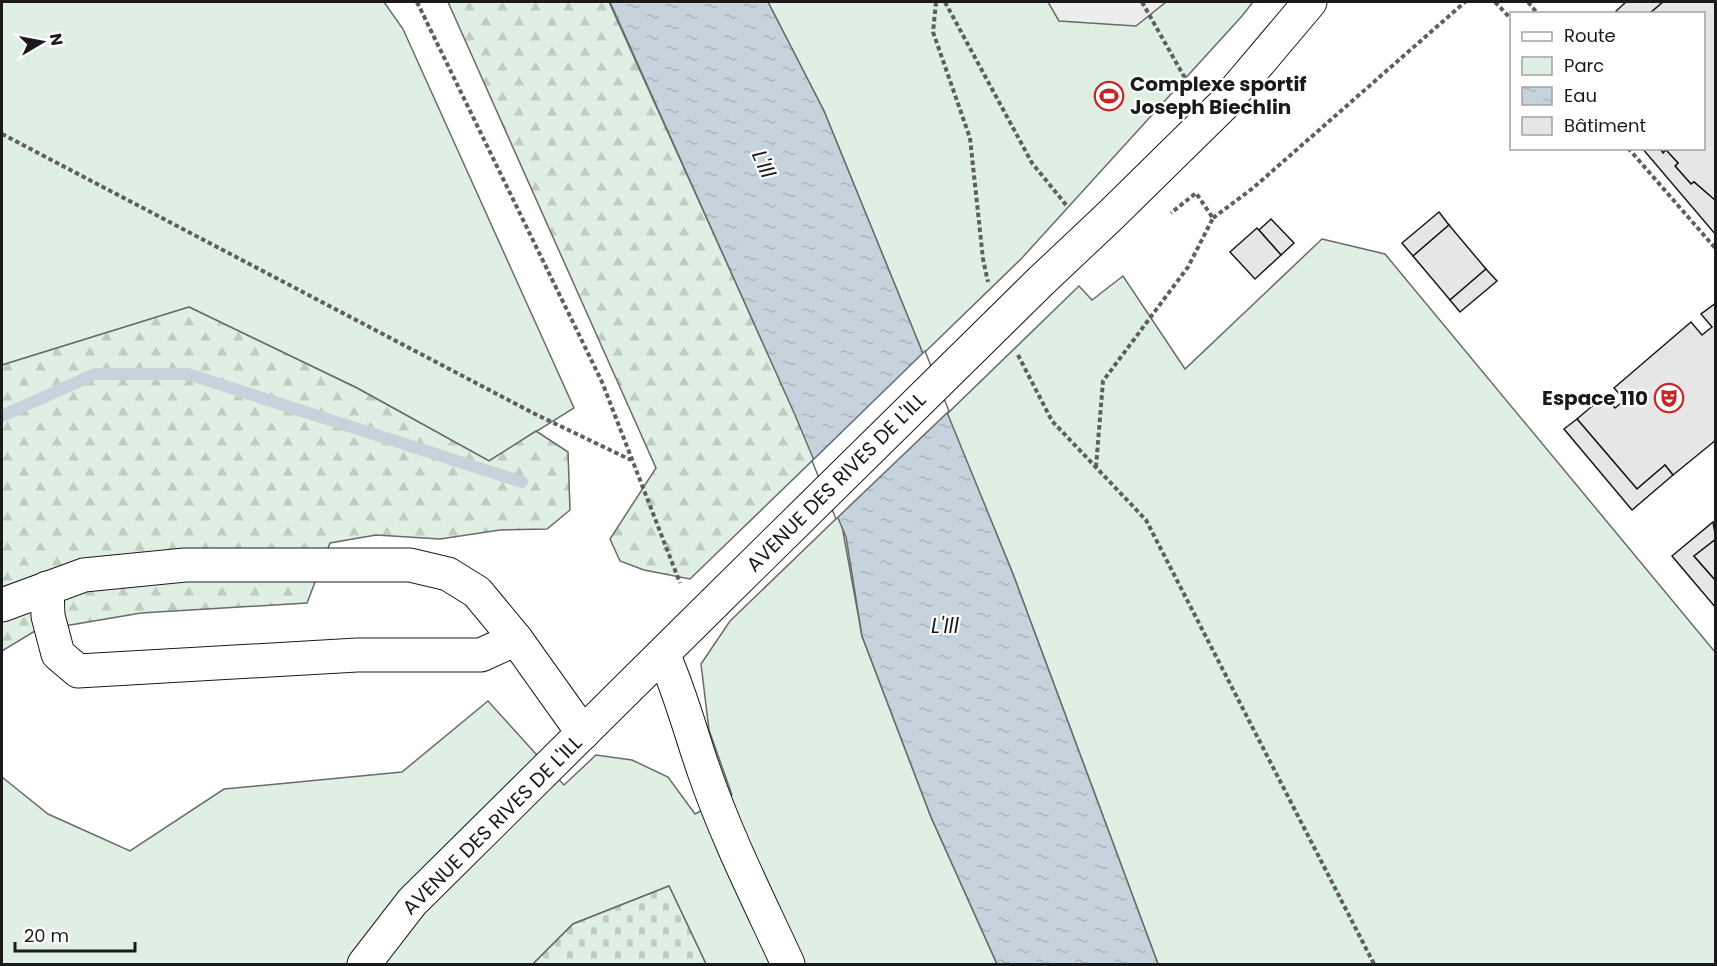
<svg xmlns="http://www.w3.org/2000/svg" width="1717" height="966" font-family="Poppins,sans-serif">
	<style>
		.green { fill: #e0efe3; stroke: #6a6a6a; stroke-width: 1.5 }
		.forest { fill: url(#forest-firs); stroke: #6a6a6a; stroke-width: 1.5 }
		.cemetery { fill: url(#cemetery-stones); stroke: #6a6a6a; stroke-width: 1.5 }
		.parking { fill: #ededed; stroke: #6a6a6a; stroke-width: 1.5 }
		.water { fill: url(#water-ripples); stroke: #6a6a6a; stroke-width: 1.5 }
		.pier { fill: #fff; stroke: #6a6a6a; stroke-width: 1.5 }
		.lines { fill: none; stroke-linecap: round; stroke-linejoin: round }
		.stream { stroke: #c6d2dc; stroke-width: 12 }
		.building { fill: #e6e6e6; stroke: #1a1a1a; stroke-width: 1.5 }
		.minor-casing { stroke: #1a1a1a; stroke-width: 35 }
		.path { stroke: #5f5f5f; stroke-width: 4; stroke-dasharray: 4.5 3; stroke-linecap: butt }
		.minor { stroke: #fff; stroke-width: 33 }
		.minor-bridge-casing { stroke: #1a1a1a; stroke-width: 35; stroke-linecap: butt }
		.minor-bridge { stroke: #fff; stroke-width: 33 }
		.labels { text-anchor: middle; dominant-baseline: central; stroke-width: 4.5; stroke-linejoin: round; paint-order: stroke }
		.poi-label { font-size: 20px; font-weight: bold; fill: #1a1a1a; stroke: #fff; text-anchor: start }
		.street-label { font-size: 20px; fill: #1a1a1a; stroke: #fff }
		.water-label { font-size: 21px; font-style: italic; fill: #1a1a1a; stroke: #fff }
	</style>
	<defs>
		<pattern id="forest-firs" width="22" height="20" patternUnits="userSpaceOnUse" patternTransform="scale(1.5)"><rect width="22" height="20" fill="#e0efe3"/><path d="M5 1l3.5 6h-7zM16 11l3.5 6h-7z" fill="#c0ccc2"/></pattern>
		<pattern id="cemetery-stones" width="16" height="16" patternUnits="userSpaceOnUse" patternTransform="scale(1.5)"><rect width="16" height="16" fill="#e0efe3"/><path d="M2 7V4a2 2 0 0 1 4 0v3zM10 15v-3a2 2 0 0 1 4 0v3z" fill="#c0ccc2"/></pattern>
		<pattern id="water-ripples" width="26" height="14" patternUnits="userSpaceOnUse" patternTransform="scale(1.5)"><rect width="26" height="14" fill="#c6d2dc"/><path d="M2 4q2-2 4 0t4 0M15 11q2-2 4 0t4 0" fill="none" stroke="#aab4bc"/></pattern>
	</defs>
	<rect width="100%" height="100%" fill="#fff"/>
	<!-- green -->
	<g class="green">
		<path d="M2,2H384L403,29L574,408L489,461L357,388L189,307L2,365Z"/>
		<path d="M768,2H1253L1242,16L1021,259L923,354L824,111Z"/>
		<path d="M1322,239L1385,254L1715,652V964H1158L1013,574L947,414L1079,286L1092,300L1123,276L1185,369Z"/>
		<path d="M840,515L862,636L931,817L997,964H706L669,886L573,924L533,964H2V777L48,814L130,851L224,789L402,772L488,701L564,785L596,755L632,760L668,777L695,814L732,795L709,730L701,664L730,621Z"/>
	</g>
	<!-- forest -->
	<g class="forest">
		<path d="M448,2H609L815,458L690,579L644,570L620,561L610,539L656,468Z"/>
		<path d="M189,307L357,388L489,461L536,431L568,452L570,510L547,529L500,530L440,539L376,535L330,543L307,603L141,613L35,631L2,651V365Z"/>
	</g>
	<!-- cemetery -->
	<path class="cemetery" d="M669,886L706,964H533L573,924Z"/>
	<!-- parking -->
	<path class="parking" d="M1048,2H1166L1136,26L1059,21Z"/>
	<!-- water -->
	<path class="water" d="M610,2H768L824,111L1013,574L1158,964H997L931,817L862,636L846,537L795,415Z"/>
	<!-- pier -->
	<path class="pier" d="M925,351L949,411L836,519L812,461Z"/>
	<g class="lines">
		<!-- stream -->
		<path class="stream" d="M2,416L95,374H188L522,482"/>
	</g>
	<!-- building -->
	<g class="building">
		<path d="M1626,2H1663L1649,14H1618L1616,11Z"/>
		<path d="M1663,2H1716V201L1694,182L1691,184L1675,166L1678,163L1666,150L1663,153L1660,148H1704V14H1649Z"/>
		<path d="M1642,148H1660L1663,153L1666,150L1678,163L1675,166L1691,184L1694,182L1716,201V235Z"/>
		<path d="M1439,212L1449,225L1413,256L1402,243Z"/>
		<path d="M1271,219L1294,243L1281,255L1259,230Z"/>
		<path d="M1449,225L1486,269L1450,300L1413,256Z"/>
		<path d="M1257,228L1281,255L1255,279L1230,252Z"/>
		<path d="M1486,269L1497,281L1460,312L1450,300Z"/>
		<path d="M1716,303V440L1673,475L1665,465L1637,489L1577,419L1605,395L1615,408L1625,400L1614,388L1691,322L1702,335L1712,327L1701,314Z"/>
		<path d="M1577,419L1637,489L1665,465L1673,475L1632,510L1564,429Z"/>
		<path d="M1713,522L1716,539L1694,556L1716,581V608L1672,556Z"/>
		<path d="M1716,539V581L1694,556Z"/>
	</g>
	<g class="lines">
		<!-- minor casing -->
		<g class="minor-casing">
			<g id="minor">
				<path d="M1041,281L1111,215L1223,105L1310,2"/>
				<path d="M47,588L48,616L58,654L78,671L357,655H481L516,639"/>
				<path d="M2,605L84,575L185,565H410L448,574L477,592L516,639L583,733"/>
				<path d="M663,654C681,694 690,731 704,771C727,838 759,901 788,964"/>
				<path d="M364,964L412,902L714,603"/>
			</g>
		</g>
		<!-- path -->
		<g class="path">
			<path d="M417,2L602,382L680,583"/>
			<path d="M936,2L933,32L970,138L983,259L988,282"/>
			<path d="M945,2L1032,163L1067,206"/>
			<path d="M1142,2L1190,87"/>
			<path d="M1495,2L1512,20"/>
			<path d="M1528,2L1538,14"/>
			<path d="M2,134L535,414L631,460"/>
			<path d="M1628,148L1716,249"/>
			<path d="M1213,218L1253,188L1465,2"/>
			<path d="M1018,355L1052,421L1146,520L1374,964"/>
			<path d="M1096,467L1103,381L1188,267L1213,218L1196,193L1171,213"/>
		</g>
		<!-- minor -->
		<use href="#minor" class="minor"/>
		<!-- minor-bridge casing -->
		<g class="minor-bridge-casing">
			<path id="minor-bridge" d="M714,603L1041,281"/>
		</g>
		<!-- minor-bridge -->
		<use href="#minor-bridge" class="minor-bridge"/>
	</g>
	<!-- icons -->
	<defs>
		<g id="stadium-ring" transform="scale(1.5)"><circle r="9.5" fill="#fff" stroke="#c62828" stroke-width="1.5"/><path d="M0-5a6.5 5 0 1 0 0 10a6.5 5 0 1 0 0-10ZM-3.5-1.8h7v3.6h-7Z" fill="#c62828"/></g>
		<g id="theatre-ring" transform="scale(1.5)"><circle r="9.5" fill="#fff" stroke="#c62828" stroke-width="1.5"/><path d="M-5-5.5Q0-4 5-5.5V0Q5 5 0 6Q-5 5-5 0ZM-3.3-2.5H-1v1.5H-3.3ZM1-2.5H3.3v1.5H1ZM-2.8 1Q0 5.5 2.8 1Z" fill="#c62828"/></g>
	</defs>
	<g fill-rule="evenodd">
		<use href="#stadium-ring" x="1109" y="96"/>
		<use href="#theatre-ring" x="1669" y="398"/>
	</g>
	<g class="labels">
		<!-- poi labels -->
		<g class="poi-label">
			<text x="1130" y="84">Complexe sportif<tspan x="1130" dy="23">Joseph Biechlin</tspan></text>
			<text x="1648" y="398" text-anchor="end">Espace 110</text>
		</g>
		<!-- street labels -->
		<g class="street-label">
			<text transform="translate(836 482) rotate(-45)">AVENUE DES RIVES DE L'ILL</text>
			<text transform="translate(492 825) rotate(-45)">AVENUE DES RIVES DE L'ILL</text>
		</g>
		<!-- water labels -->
		<g class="water-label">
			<text transform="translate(764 164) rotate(66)">L'Ill</text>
			<text x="945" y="625">L'Ill</text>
		</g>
	</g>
	<!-- border -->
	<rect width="1717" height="966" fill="none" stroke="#1a1a1a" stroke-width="6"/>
	<!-- legend -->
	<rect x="1510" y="12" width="195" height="138" fill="#ffffff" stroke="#a3a3a3" stroke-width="1.5"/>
	<rect x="1522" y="32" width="30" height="9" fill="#ffffff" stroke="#a3a3a3" stroke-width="1.5"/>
	<text x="1564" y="42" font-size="18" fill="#1a1a1a">Route</text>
	<rect x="1522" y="57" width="30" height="18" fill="#e0efe3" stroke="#a3a3a3" stroke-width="1.5"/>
	<text x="1564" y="72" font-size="18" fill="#1a1a1a">Parc</text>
	<rect x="1522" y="87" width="30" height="18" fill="url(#water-ripples)" stroke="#a3a3a3" stroke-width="1.5"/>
	<text x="1564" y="102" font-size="18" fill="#1a1a1a">Eau</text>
	<rect x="1522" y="117" width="30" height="18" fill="#e6e6e6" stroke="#a3a3a3" stroke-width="1.5"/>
	<text x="1564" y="132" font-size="18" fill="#1a1a1a">Bâtiment</text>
	<!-- north arrow -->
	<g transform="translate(42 42) rotate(80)" stroke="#ffffff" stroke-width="4.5" paint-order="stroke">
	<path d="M0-4.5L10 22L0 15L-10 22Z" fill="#1a1a1a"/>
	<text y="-9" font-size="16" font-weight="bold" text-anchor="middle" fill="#1a1a1a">N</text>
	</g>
	<!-- scale -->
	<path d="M15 942v9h120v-9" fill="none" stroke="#1a1a1a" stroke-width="3"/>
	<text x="24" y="942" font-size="18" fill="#1a1a1a" stroke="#ffffff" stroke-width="4.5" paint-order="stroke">20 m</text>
</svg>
